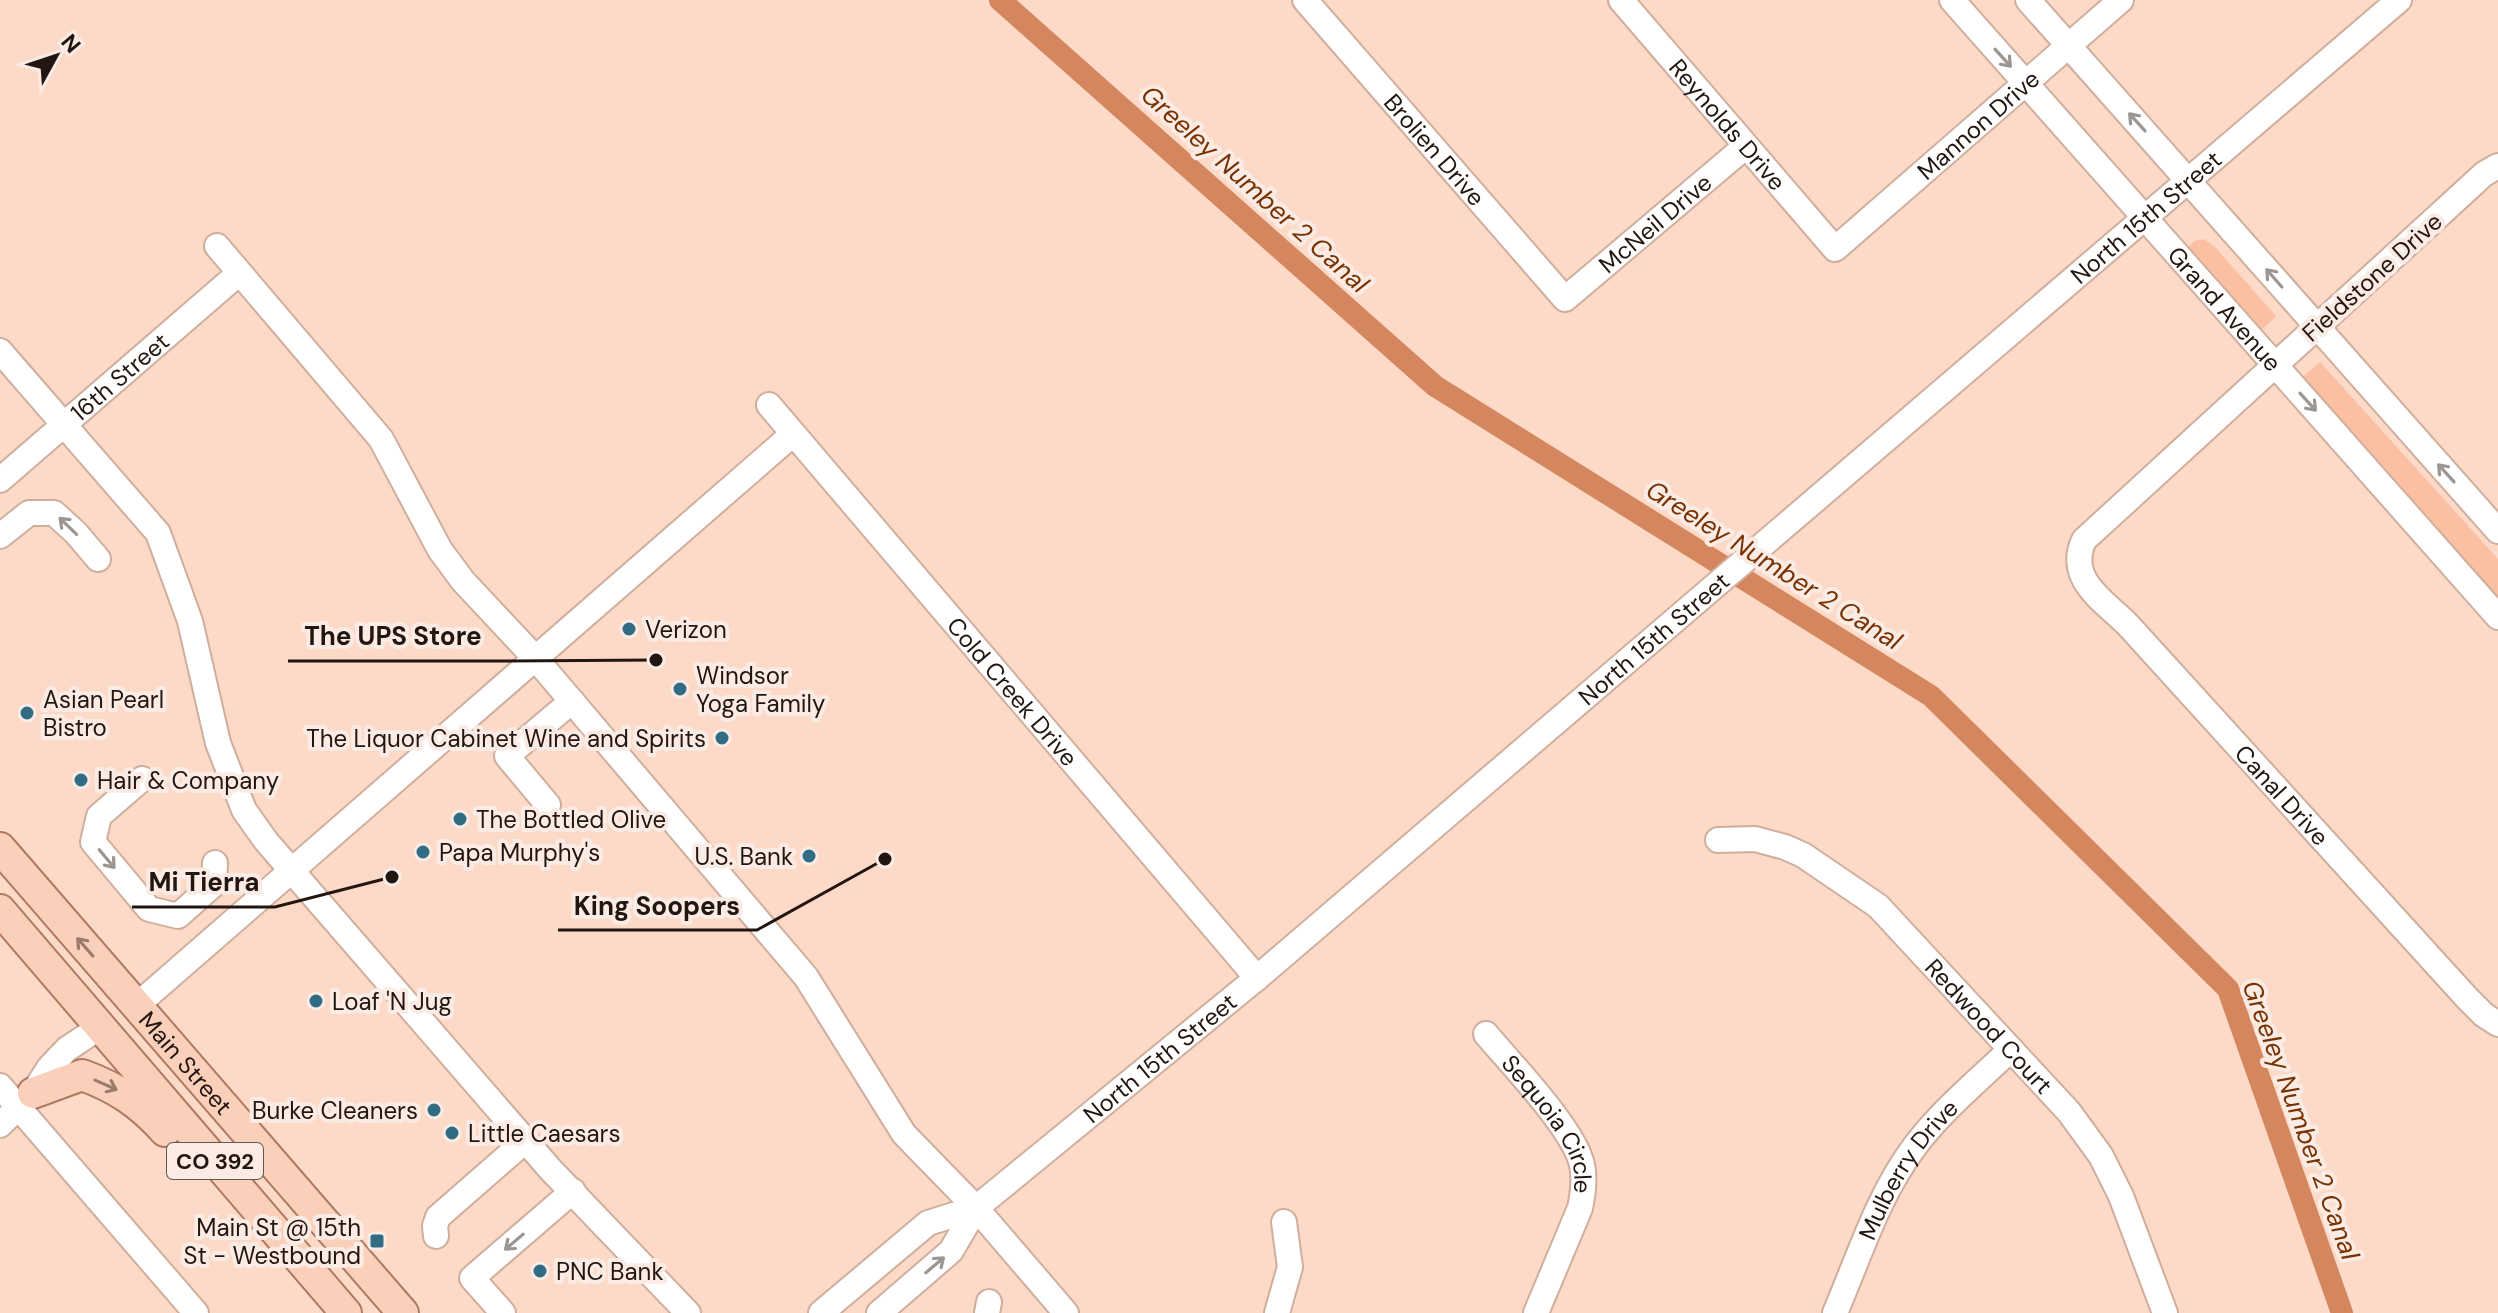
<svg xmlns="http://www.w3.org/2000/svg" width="2498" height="1313" font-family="'DM Sans',sans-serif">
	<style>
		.green { fill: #fbbfa1 }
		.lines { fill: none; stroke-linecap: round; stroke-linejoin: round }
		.canal { stroke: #d4875f; stroke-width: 22 }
		.minor-casing { stroke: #d0ae9d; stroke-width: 28 }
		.major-casing { stroke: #ad7a61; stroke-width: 34 }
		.minor { stroke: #fff; stroke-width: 24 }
		.major { stroke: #fbd0ba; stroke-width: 30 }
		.oneway { stroke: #9c9693 }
		.oneway2 { stroke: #9a7c6e }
		.poi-dot { fill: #316c84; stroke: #faece5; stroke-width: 3 }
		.labels { text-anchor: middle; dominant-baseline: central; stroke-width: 8; stroke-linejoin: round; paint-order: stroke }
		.shield { fill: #faece5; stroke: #645650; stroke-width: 2 }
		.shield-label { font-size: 22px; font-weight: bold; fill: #231610 }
		.street-label { font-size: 24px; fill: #231610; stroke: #faece5 }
		.poi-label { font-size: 24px; fill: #231610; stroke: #faece5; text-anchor: start }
		.water-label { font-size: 26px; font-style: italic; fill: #793302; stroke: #faece5 }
		.leader { fill: none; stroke: #231610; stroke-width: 3 }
		.callout-dot { fill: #231610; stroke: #faece5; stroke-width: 3 }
		.callout-label { font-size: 26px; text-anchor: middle; font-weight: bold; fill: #231610; stroke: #faece5; stroke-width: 8; stroke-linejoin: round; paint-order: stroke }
	</style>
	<rect width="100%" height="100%" fill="#fddac8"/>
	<!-- green -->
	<g class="green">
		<path d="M2204,239L2215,247L2276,316L2259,333L2187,249L2194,241Z"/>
		<path d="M2320,362L2498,559V605L2297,382Z"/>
	</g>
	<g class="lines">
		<!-- canal -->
		<path class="canal" d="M1000,0L1435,386L1931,696L2228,989L2342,1313"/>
		<!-- minor casing -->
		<g class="minor-casing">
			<g id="minor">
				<path id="s1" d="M1305,0L1565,299L1746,146"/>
				<path id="s2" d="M1621,0L1835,249L2121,0"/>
				<path id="s3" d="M1952,0L2498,617"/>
				<path d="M2028,0L2498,531"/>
				<path id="s4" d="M2498,166L2484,174L2084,540C2066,579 2103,600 2128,625L2467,998L2484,1015L2498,1024"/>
				<path d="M217,246L381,439L440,550L463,581L536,659L806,977L904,1134L976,1208L1066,1313"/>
				<path d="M0,351L158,533L190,621L218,743L244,810L266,841L550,1169L688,1313"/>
				<path id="s5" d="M769,405L1257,978"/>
				<path id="s6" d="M0,480L238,274"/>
				<path d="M0,536L29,513H54L76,533L98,559"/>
				<path d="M142,779L99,816L93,842L149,909L178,916L214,884L215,863"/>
				<path d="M548,805L507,756L572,701"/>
				<path id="s7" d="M1718,840L1755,839L1785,847L1803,855L1878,906L2069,1112L2101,1156L2121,1196L2165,1313"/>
				<path d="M136,1006L793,434"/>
				<path id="s8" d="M1486,1034C1511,1064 1575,1130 1582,1165C1585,1179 1583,1194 1580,1208L1536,1313"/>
				<path d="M0,1086L196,1313"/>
				<path d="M0,1125L33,1093L49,1068L67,1049L100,1027"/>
				<path d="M436,1236L435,1226L438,1217L525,1141"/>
				<path d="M503,1313L472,1278L573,1191"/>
				<path d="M821,1313L928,1223L976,1208"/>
				<path id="s9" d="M879,1313L951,1251L976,1208L1257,978L2399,0"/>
				<path d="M987,1313L989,1302"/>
				<path d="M1277,1313L1290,1267L1284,1222"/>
				<path id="s10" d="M1835,1313C1859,1257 1878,1195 1915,1146C1942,1110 1979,1080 2011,1049"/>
			</g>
		</g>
		<!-- major casing -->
		<g class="major-casing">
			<g id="major">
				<path id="s11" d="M0,848L403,1313"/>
				<path d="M0,910L346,1313"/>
				<path d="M33,1093L82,1075C116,1087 141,1104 165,1131"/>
			</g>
		</g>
		<!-- minor -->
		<use href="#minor" class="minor"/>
		<!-- major -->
		<use href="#major" class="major"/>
	</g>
	<!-- one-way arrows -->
	<defs><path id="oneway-shaft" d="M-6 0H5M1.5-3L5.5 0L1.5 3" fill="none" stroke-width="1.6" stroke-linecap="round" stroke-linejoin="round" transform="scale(2)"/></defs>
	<g class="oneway">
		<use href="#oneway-shaft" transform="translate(2003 58) rotate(48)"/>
		<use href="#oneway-shaft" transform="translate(2137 122) rotate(-132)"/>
		<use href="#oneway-shaft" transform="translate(2274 278) rotate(-131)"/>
		<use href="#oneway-shaft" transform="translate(2308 402) rotate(48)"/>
		<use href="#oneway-shaft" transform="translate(2446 473) rotate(-132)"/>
		<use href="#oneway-shaft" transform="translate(68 526) rotate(-136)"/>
		<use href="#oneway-shaft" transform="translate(107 859) rotate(50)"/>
		<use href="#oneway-shaft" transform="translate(514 1242) rotate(140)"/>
		<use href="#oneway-shaft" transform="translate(935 1265) rotate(-40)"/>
	</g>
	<g class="oneway2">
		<use href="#oneway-shaft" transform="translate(85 947) rotate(-131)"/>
		<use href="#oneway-shaft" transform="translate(106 1085) rotate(24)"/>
	</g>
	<!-- markers -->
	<g class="poi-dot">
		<circle cx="629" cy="629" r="8"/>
		<circle cx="680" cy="689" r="8"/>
		<circle cx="27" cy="713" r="8"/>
		<circle cx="722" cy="738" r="8"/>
		<circle cx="81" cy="780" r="8"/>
		<circle cx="460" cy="819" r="8"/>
		<circle cx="423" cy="852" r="8"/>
		<circle cx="809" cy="856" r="8"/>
		<circle cx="316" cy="1001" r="8"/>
		<circle cx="434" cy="1110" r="8"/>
		<circle cx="452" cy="1133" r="8"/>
		<rect x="369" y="1233" width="16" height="16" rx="4"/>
		<circle cx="540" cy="1271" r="8"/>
	</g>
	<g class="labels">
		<!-- shield labels -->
		<rect class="shield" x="167" y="1143" width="96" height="36" rx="6"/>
		<g class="shield-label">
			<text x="215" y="1161">CO 392</text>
		</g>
		<!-- street labels -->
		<g class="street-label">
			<text stroke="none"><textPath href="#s2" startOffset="164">Reynolds Drive</textPath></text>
			<text stroke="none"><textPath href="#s2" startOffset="518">Mannon Drive</textPath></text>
			<text stroke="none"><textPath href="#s1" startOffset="198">Brolien Drive</textPath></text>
			<text stroke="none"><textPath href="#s9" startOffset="1678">North 15th Street</textPath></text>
			<text stroke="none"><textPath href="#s1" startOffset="514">McNeil Drive</textPath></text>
			<text transform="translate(2372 277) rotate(-42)">Fieldstone Drive</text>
			<text stroke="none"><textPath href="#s3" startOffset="412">Grand Avenue</textPath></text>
			<text stroke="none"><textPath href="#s6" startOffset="158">16th Street</textPath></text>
			<text stroke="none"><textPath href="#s9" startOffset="1030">North 15th Street</textPath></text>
			<text stroke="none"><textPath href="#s5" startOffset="376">Cold Creek Drive</textPath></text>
			<text stroke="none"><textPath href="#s4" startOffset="892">Canal Drive</textPath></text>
			<text stroke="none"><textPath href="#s7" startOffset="342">Redwood Court</textPath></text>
			<text stroke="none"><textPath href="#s9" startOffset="382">North 15th Street</textPath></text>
			<text stroke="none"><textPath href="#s11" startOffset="284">Main Street</textPath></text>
			<text stroke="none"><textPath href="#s8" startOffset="112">Sequoia Circle</textPath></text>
			<text stroke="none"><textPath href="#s10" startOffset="162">Mulberry Drive</textPath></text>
		</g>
		<!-- poi labels -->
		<g class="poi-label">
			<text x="645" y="629">Verizon</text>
			<text x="696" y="675">Windsor<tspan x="696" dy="28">Yoga Family</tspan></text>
			<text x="43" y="699">Asian Pearl<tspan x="43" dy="28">Bistro</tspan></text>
			<text x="706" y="738" text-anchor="end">The Liquor Cabinet Wine and Spirits</text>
			<text x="97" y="780">Hair &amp; Company</text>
			<text x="476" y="819">The Bottled Olive</text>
			<text x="439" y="852">Papa Murphy's</text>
			<text x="793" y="856" text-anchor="end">U.S. Bank</text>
			<text x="332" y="1001">Loaf 'N Jug</text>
			<text x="418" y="1110" text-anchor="end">Burke Cleaners</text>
			<text x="468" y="1133">Little Caesars</text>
			<text x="361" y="1227" text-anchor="end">Main St @ 15th<tspan x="361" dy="28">St - Westbound</tspan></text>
			<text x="556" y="1271">PNC Bank</text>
		</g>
		<!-- water labels -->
		<g class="water-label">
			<text transform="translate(1255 189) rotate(42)">Greeley Number 2 Canal</text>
			<text transform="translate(1774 565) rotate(32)">Greeley Number 2 Canal</text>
			<text transform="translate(2301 1120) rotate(70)">Greeley Number 2 Canal</text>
		</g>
	</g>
	<!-- callouts -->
	<path class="leader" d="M656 660L497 661H288M392 877L275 907H132M885 859L757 930H558"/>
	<g class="callout-dot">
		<circle cx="656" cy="660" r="8"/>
		<circle cx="392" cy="877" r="8"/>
		<circle cx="885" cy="859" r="8"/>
	</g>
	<g class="callout-label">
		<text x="393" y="645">The UPS Store</text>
		<text x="204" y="891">Mi Tierra</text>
		<text x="657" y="915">King Soopers</text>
	</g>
	<!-- north arrow -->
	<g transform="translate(56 56) rotate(50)" stroke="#faece5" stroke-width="6" paint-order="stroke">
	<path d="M0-6L14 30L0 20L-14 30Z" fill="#231610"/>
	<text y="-12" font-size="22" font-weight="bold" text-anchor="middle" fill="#231610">N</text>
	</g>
</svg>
